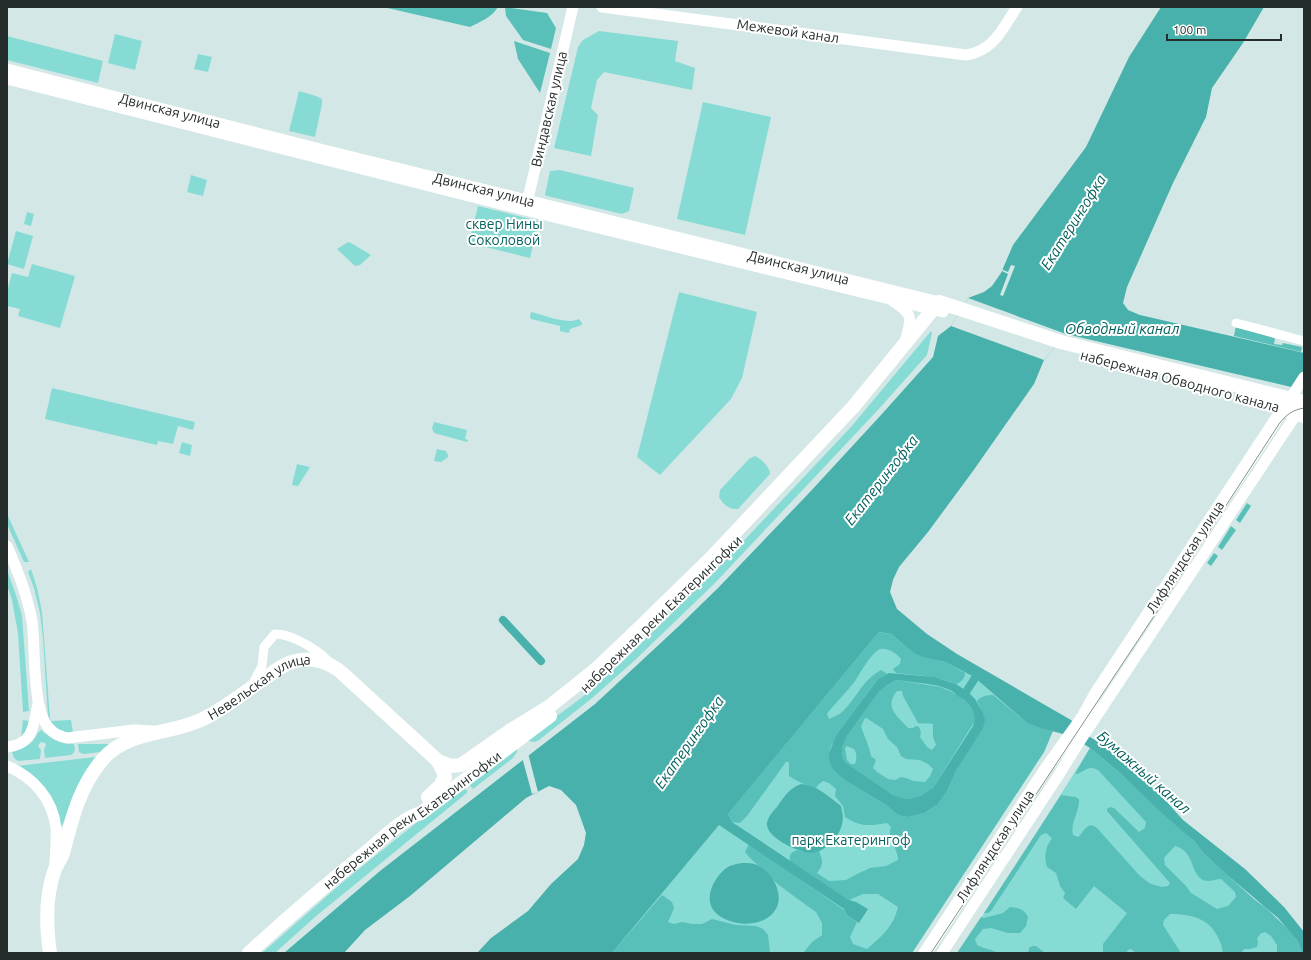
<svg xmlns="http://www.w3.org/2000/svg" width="1311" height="960" font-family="Ubuntu,sans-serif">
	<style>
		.green { fill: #86dbd5 }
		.forest { fill: #59c0b9; fill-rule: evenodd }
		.water { fill: #48b1ab; fill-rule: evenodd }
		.pier { fill: #d3e8e6 }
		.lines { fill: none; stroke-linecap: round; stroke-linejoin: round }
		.canal { stroke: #48b1ab; stroke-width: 8 }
		.minor { stroke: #fff; stroke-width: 9 }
		.tertiary { stroke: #fff; stroke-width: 11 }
		.secondary { stroke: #fff; stroke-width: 13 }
		.primary { stroke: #fff; stroke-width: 14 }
		.tram { stroke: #81908e; stroke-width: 1 }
		.labels { text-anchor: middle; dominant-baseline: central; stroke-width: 4; stroke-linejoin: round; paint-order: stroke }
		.street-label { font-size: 14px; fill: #252d2c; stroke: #fff }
		.park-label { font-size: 14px; fill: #07625e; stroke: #fff }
		.water-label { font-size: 15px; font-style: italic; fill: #01605c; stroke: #fff }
	</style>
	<rect width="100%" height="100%" fill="#d3e8e6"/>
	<!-- green -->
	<g class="green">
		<path d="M599,31L678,41L675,61L695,68L692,90L604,72L597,80L591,108L598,115L591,156L554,148L578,47L583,40Z"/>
		<path d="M115,34L142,41L135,70L108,63Z"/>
		<path d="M7,36L103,61L98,83L7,60Z"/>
		<path d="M198,54L212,57L208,72L194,69Z"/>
		<path d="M299,91L316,96L322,99V104L315,137L289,131Z"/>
		<path d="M703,102L771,117L745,235L677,219Z"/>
		<path d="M560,170L634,188L629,211L622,214L547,196L545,195L550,171Z"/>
		<path d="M191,175L207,180L203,196L187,192Z"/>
		<path d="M478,206L539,221L530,258L469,243Z"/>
		<path d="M27,212L34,214L31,226L24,224Z"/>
		<path d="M16,231L33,236L24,269L7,264Z"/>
		<path d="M348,242L351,243L371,255L360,265L355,266L337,249Z"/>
		<path d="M32,264L75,276L60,328L18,316L20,309L7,306V292L12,273L28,277Z"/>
		<path d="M679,292L757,312L742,378L731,399L660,475L637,457Z"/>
		<path d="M531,312C543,315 568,325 579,319L582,323V325L570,329L569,333L560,331V326L531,319L530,317Z"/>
		<path d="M931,331L932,333L927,355L877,411L715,583L634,661L591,699L539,740L535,742L528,741V737L580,699L618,666L720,566L851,427Z"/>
		<path d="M52,388L195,422L193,430L178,426L173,444L158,441L157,445L45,419Z"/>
		<path d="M434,422L467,430L465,439L468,440L467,442L434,433L432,428Z"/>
		<path d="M182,442L192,445L190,456L179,453Z"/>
		<path d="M437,449L446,451L448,455V457L441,462L434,461Z"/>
		<path d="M755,456C761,459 768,465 770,472V474L738,509C729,510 723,504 719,497L720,490L749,459Z"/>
		<path d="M297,464L310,467L298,486L292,485Z"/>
		<path d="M7,514L29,562H24L7,524Z"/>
		<path d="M31,569L37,588L42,612L50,718L51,721L71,720L73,733H66L55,728L48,717L43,639L40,613L34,588L28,572Z"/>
		<path d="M7,570L17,598L22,616L29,711L23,712L18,633L12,600L7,585Z"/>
		<path d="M879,632L951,665L974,677L1012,710L1049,740L1044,752L912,953H612Z"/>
		<path d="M23,720L29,721L27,731L21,737Z"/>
		<path d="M41,730C52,739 59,744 74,744C75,749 76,752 71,755L45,758L44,750L46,745L45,743L41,742L38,746L41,750L40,759L18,761L14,758L12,752C19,750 28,746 33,741C36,737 37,733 41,730Z"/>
		<path d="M78,744H109L101,752L83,754L79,752Z"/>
		<path d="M517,745V752L513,758L473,789L467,782Z"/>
		<path d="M1090,748L1302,953H957L1008,878Z"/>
		<path d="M95,757H96L74,795L62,826L17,766Z"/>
		<path d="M462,786L468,792L315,917L275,953H262L344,881Z"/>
	</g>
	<!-- forest -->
	<g class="forest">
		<path d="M383,7H498C492,17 480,22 470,27Z"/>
		<path d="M505,7L547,13L556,28L551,49L523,40L506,16Z"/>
		<path d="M514,41L550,53L540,93L518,59Z"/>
		<path d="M1236,325L1274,338L1275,339L1274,344L1282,345L1283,343L1302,347L1301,352L1234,336Z"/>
		<path d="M1247,503L1251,506L1240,523L1236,520Z"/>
		<path d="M1231,526L1236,530L1222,550L1218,547Z"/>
		<path d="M1214,553L1218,556L1211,566L1207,563Z"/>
		<path d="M879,632L891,634L915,654L922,657L945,662L965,673C965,679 961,682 956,684C937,676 916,675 896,673L893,669L900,664L901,659C898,654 887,647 880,649C871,653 861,672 855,681C847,692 836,702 827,714L829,719C833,717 838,715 841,713C856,700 861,681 881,670L887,674L878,679L871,688L831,746L829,753V759L848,782L888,806L895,813L902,816L908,817L924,813L938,804L947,791L957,769L982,711L977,701C981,696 987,695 993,695C1013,711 1027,726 1053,731L1044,752L912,953H803L812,942L822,935V923L816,912L799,900L775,882L768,874L750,858L745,852L749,844L844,910L847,915L857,922L850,937L853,944L867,949C881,937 894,926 898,907L878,894H863L849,900L790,861C789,855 791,852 797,850C805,853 811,853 819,851C823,862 824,864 817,873L829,881L846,880L857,874L870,868L886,866L898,860C898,847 886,841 891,827L887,823C869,826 860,827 845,817L843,806L835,796L836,789L829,783L823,781L819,784L816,788C805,784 799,783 789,776V762H786L747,816L740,823L732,822L728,814Z"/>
		<path d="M896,680L940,687L952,692L968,702L974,712L976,719L933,788L920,796L909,799L901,798L893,795L845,762L842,756V748L847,736L878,693L887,685ZM897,691H902L903,696L918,723C924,724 928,723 933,724V737L936,745L932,750L927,747L920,737L921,732L919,727L916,726L913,728H908C896,715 884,707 897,691ZM865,718L868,719L883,729L888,739L897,747L901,756L906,759L920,760L928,764L933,769L930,776L925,782L913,781L906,778L901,777L895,780L888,779L877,772L873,768L876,760L871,756C869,745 864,736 861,726ZM847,746L854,749C857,754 857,758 855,764H851L847,760L845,748Z"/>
		<path d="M1090,748L1120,773L1195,842L1203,853L1254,899L1266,908L1289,930L1297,940L1302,953H1277V945L1271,936L1265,932L1260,934L1257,939L1258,942L1257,947L1250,949H1244L1241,953H1223C1222,950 1222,947 1221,944C1212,919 1194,914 1170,914L1164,920L1163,925L1181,953H1136L1131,949L1128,950L1126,953H1103V944L1127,913L1094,886L1076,909L1063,898L1065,893L1060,886L1056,873L1047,867C1044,856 1045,848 1052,838L1046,833L1041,835L991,911L988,913H984L1061,795L1075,797L1079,799C1080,811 1070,822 1073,835L1078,837C1083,833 1084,827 1091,825L1096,827L1140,876L1151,884L1162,887L1168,886L1170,883L1107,811V809L1110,807L1114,808L1139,832L1145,828L1146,822L1098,770C1089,765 1086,770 1077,774H1075ZM1175,846C1197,851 1189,880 1208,881C1212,881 1217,879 1221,879L1235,892L1236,897L1228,906L1217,909L1191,893L1186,886L1165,865L1164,858Z"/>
		<path d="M662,895L672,902L674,908L668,922L674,924L682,922L692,924H702L712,919L736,925L756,926L763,929L768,935L770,953H612Z"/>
		<path d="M1010,907C1019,908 1024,909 1028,917L1026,926L1020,933H1008L991,928L983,929L975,939L977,945C984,949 991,949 998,953H957L981,917L984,918L1003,913Z"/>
		<path d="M1032,946H1036L1045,953H1028L1029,948Z"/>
	</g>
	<!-- water -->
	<g class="water">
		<path d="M1161,7H1264L1243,43L1212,88L1206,117L1173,183L1127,287L1123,303L1128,310L1140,315L1304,353V390L1066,334L1044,360L1034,384L973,471L928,532L899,567L893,580L890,592L897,609L927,634L957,654L1071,720L1090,737L1103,745L1141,777L1167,802L1183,820L1245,869L1284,907L1304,932V953H1302L1297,940L1278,918L1226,874L1203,853L1195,842L1164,815L1120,773L1090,748L1071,736L1040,728L1028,723L1012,710L974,677L945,662L922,657L915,654L891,634L879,632L728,814L732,822L849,900L856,902L868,909L859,923L847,915L844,909L719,825L612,953H477L491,938L528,911L551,884L578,859L584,845L586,833L576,805L561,790L549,786L526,798L410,896L365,930L344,953H284L380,871L595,704L679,626L719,587L809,493L881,415L933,357L938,336L951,326L968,298L984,292L992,286L1001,273L1013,245L1086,147L1129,57Z"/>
		<path d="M889,673L934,677L956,684L968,692L975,699L982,711L985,720L983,728L957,769L947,791L938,804L924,813L908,817L902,816L895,813L888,806L848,782L839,775L832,768L829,759V753L836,736L878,679ZM896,680C910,682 925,683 939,686C956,691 981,706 973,726L933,788L920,796L909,799L902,798L893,795L845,762L842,756V748L847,736L878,693L887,685Z"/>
		<path d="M801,784C817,785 828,796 841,806C842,812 844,818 842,824C839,838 824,853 810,853C798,852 765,837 767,823C768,817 773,811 777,807C784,797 789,788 801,784Z"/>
		<path d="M742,863C747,863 753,863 757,865C773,872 787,898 773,913C760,928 731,926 717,914C702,901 713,879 725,869C730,865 736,864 742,863Z"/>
	</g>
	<!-- pier -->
	<g class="pier">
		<path d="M1011,265L1015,266L1003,296L1000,295L1008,274L1000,270L1001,269L1008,272Z"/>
		<path d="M968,298L1066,334L1044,360L951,326Z"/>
		<path d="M528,753L538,792L532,794L522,757Z"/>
	</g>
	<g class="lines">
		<!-- canal -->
		<g class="canal">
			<path d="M503,620L541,661"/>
			<path d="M959,692L964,695L977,675"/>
		</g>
		<!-- minor -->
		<g class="minor">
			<path d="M1236,323L1304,341"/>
			<path d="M252,685L262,666L264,647L275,634C289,634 307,644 318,652C323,655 326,659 330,663"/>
		</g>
		<!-- tertiary -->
		<g class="tertiary">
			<path d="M602,7L966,55C994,51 1003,28 1017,7"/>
			<path id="s1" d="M7,69L316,148L939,302"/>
			<path d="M7,79L525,210L943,312"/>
			<path d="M526,207L573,7"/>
			<path d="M893,301C915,315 911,319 905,342"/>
			<path d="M1290,399L1304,377"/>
			<path d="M7,546C18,572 27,594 32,621C36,648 31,713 51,730C55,735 61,736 67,738L134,730L154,731"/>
			<path d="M7,747C34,744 33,726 38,704"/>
			<path d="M7,766C33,777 53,799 56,828C57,841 55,855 55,868"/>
			<path d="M942,953L1060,773L1076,747L1297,413L1299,406"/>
		</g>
		<!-- secondary -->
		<path class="secondary" d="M925,953L1048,766L1083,717L1095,695L1289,400"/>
		<!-- primary -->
		<g class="primary">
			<path d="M1254,399L1304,416"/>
			<path d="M428,797L440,786L445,777L443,771L438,761"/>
			<path id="s2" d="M50,953C46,926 45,896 55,869C57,864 61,859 63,853C72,819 79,787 103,759C128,730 171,735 203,719C224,709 242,694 261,681C271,674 280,666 292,662C310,656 328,661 342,673L438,761L451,766L461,765L511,730L550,706L595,670L635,632L711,558L854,406L939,302L1061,342L1304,402"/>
			<path id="s3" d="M249,953C288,917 328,883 369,850C384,837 403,818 421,813L550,716"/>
		</g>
		<!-- tram -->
		<path class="tram" d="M931,953L1164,601L1279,424C1286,415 1292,410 1304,408"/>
	</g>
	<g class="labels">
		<!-- street labels -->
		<g class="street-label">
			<text transform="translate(788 31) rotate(8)">Межевой канал</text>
			<text transform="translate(549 109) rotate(-77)">Виндавская улица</text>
			<text stroke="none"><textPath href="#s1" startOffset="168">Двинская улица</textPath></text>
			<text stroke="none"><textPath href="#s1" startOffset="492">Двинская улица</textPath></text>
			<text stroke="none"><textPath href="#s1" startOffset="816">Двинская улица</textPath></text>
			<text transform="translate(1180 381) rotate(15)">набережная Обводного канала</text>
			<text transform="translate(1185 557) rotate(-57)">Лифляндская улица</text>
			<text transform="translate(661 614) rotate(-44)">набережная реки Екатерингофки</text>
			<text stroke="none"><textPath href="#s2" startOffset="381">Невельская улица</textPath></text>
			<text stroke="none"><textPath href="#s3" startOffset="211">набережная реки Екатерингофки</textPath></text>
			<text transform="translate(995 846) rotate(-57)">Лифляндская улица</text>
		</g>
		<!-- park labels -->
		<g class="park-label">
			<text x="504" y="224">сквер Нины<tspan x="504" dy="16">Соколовой</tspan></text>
			<text x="851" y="840">парк Екатерингоф</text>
		</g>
		<!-- water labels -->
		<g class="water-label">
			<text transform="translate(1073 222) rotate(-58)">Екатерингофка</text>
			<text x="1122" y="328">Обводный канал</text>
			<text transform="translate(881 480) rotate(-52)">Екатерингофка</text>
			<text transform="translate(689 742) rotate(-55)">Екатерингофка</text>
			<text transform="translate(1144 772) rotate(41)">Бумажный канал</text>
		</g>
	</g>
	<!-- border -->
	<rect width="1311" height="960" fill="none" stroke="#252d2c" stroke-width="16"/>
	<!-- scale -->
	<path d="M1167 34v6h114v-6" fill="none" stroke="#252d2c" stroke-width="2"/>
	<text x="1173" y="34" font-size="12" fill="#252d2c" stroke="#ffffff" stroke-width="3" paint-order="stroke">100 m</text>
</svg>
